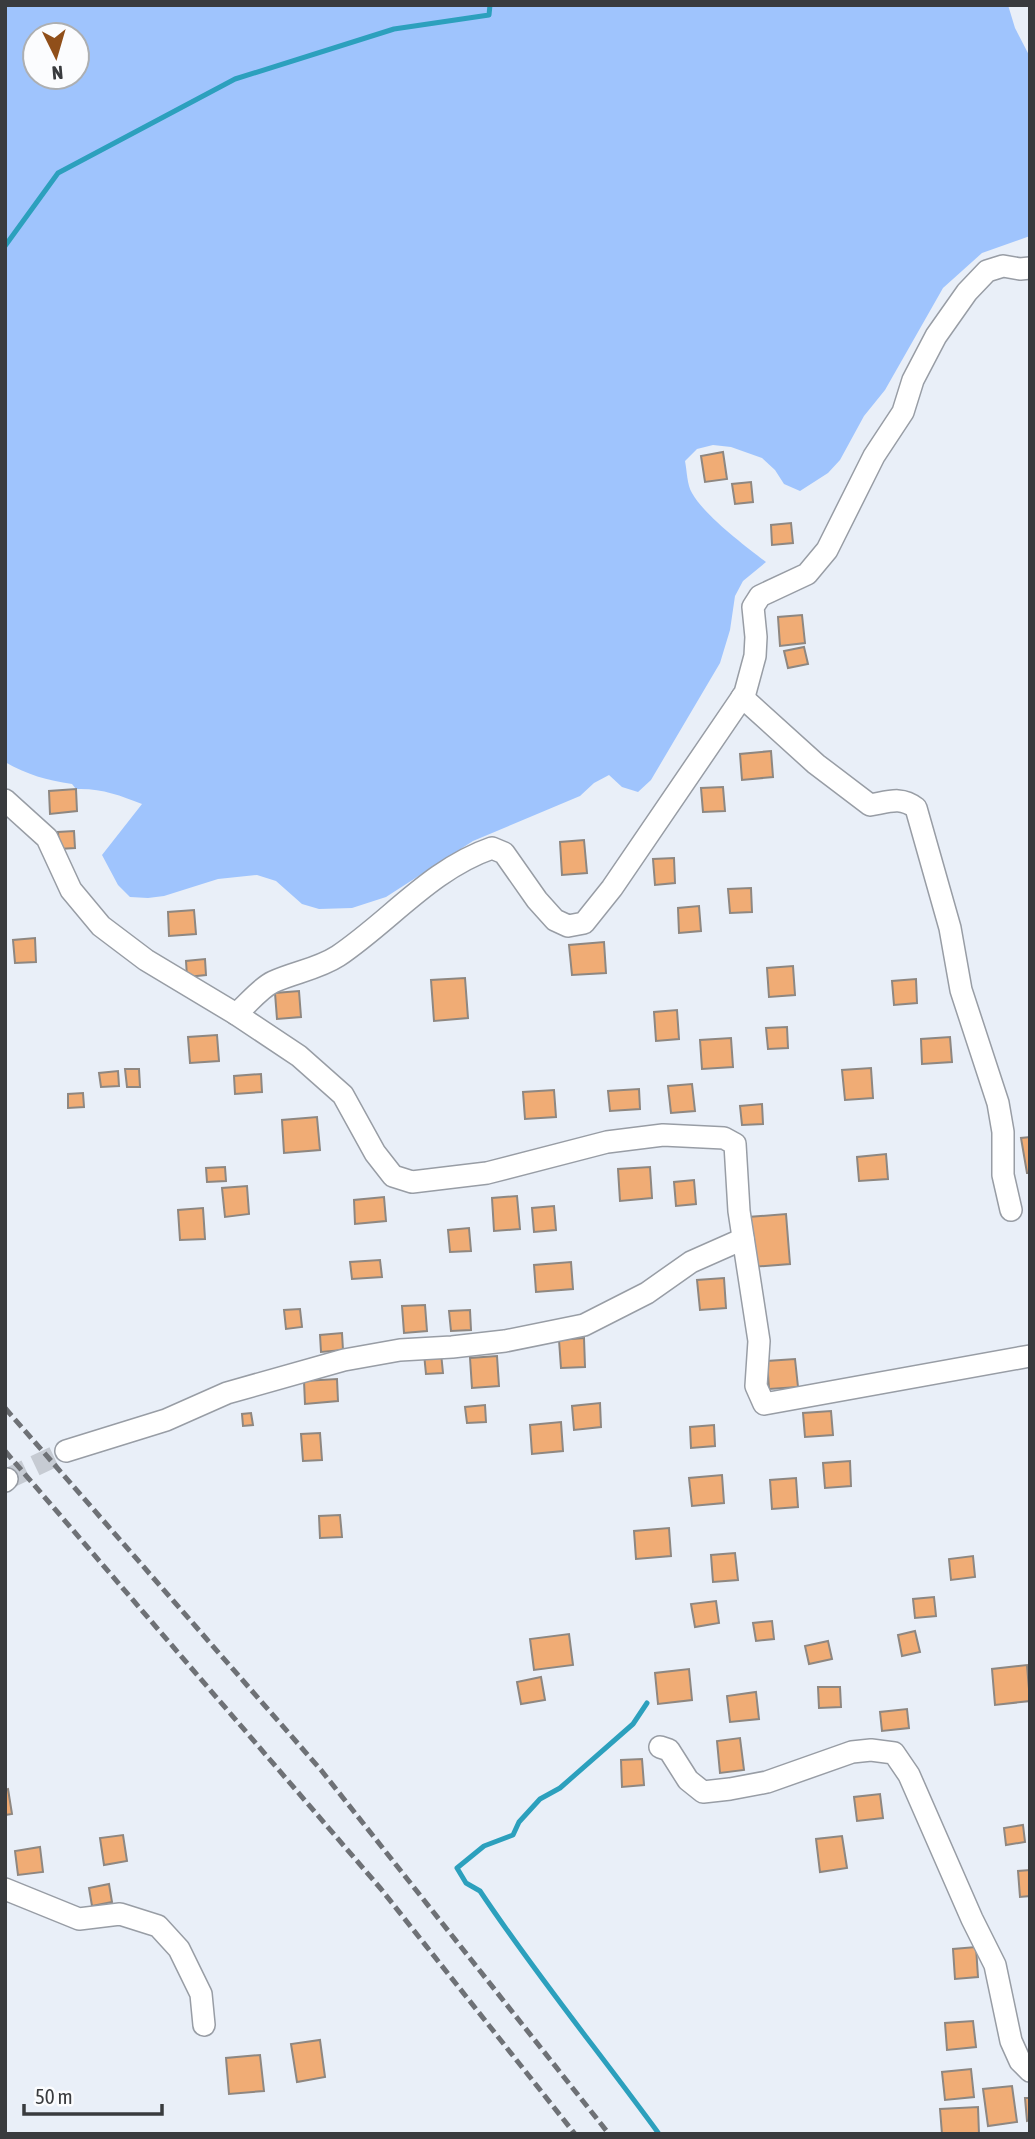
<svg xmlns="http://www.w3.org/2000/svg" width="1035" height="2139" font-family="'Asap Condensed',sans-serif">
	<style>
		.green { fill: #9fc4fd; fill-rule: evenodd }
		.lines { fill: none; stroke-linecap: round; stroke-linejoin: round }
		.stream { stroke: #2ca0bd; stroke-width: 5 }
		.building { fill: #f0ac75; stroke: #8e8781; stroke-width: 2 }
		.minor-tunnel { stroke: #c6cbd3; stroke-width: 21; stroke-dasharray: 21 10; stroke-linecap: butt }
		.minor-casing { stroke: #989da5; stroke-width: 24 }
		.minor { stroke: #fff; stroke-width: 21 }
		.rail { stroke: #6e7176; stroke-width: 5; stroke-dasharray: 10 5; stroke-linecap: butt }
	</style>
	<rect width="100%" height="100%" fill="#e9eff8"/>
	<!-- green -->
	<path class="green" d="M5,5H1008L1015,28L1030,57V236L982,253L943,288L885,390L864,416L840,460L828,473L800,491L784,484L775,470L762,458L731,447L713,445L697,449L685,461C687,471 687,485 692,493C704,515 745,546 766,562L743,581L735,596L730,630L720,663L651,780L638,792L622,787L609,775L594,783L580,796L473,841L386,897L352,908L319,909L302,904L276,881L257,875L218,879L164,896L148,898L130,897L118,885L102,855L142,804C119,795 101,788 76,789L72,784C47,780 27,775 5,762ZM35,35H77V77H35Z"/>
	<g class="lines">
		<!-- stream -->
		<g class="stream">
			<path d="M5,246L58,173L235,79L394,29L489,15L490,5"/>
			<path d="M647,1703L633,1724L560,1788L540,1799L519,1822L513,1835L484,1846L457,1868L466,1883L480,1891C536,1975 600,2053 659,2134"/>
		</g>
	</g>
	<!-- building -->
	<g class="building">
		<path d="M723,452L727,479L705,482L701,456Z"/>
		<path d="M751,482L753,502L735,504L732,484Z"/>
		<path d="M791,523L793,543L772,545L771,525Z"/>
		<path d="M802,615L805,643L780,646L778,617Z"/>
		<path d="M804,647L808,664L788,668L784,651Z"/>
		<path d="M771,751L773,777L742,780L740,754Z"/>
		<path d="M723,787L725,811L703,812L701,788Z"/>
		<path d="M76,789L77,811L50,814L49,791Z"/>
		<path d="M74,831L75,848L59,849L58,832Z"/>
		<path d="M584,840L587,873L562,875L560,842Z"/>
		<path d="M674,858L675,883L655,885L653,859Z"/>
		<path d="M751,888L752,912L730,913L728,889Z"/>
		<path d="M699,906L701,931L679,933L678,908Z"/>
		<path d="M194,910L196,934L169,936L168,912Z"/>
		<path d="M35,938L36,962L15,963L13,940Z"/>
		<path d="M604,942L606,973L572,975L569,945Z"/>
		<path d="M205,959L206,975L187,977L186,961Z"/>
		<path d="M793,966L795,995L769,997L767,968Z"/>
		<path d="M465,978L468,1018L434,1021L431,980Z"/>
		<path d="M916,979L917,1003L894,1005L892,981Z"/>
		<path d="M299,991L301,1017L277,1019L275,993Z"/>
		<path d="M677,1010L679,1039L656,1041L654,1012Z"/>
		<path d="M787,1027L788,1048L768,1049L766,1028Z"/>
		<path d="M217,1035L219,1061L190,1063L188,1037Z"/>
		<path d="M950,1037L952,1062L922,1064L921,1039Z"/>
		<path d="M731,1038L733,1067L702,1069L700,1040Z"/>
		<path d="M871,1068L873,1098L845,1100L842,1070Z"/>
		<path d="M125,1069H139L140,1087H127Z"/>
		<path d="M118,1071L119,1086L101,1087L99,1073Z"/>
		<path d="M261,1074L262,1092L235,1094L234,1076Z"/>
		<path d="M692,1084L695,1111L671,1113L668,1086Z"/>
		<path d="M639,1089L640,1109L610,1111L608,1091Z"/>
		<path d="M554,1090L556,1117L525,1119L523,1092Z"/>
		<path d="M83,1093L84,1107L68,1108V1094Z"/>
		<path d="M762,1104L763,1124L742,1125L740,1106Z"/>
		<path d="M317,1117L320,1150L284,1153L282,1120Z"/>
		<path d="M1030,1137V1173H1027L1021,1138Z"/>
		<path d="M886,1154L888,1179L859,1181L857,1157Z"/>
		<path d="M225,1167L226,1181L207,1182L206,1168Z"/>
		<path d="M650,1167L652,1198L620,1201L618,1169Z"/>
		<path d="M694,1180L696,1204L676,1206L674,1182Z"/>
		<path d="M247,1186L249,1214L225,1217L222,1188Z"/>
		<path d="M517,1196L520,1229L494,1231L492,1198Z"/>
		<path d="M384,1197L386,1221L355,1224L354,1200Z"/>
		<path d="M554,1206L556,1230L534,1232L532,1208Z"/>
		<path d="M203,1208L205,1239L180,1240L178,1210Z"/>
		<path d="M786,1214L790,1264L751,1267L748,1217Z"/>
		<path d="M469,1228L471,1251L450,1252L448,1230Z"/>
		<path d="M380,1260L382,1277L352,1279L350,1262Z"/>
		<path d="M571,1262L573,1289L536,1292L534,1265Z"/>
		<path d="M724,1278L726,1308L700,1310L697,1280Z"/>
		<path d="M425,1305L427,1331L404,1333L402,1306Z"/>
		<path d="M300,1309L302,1327L286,1329L284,1310Z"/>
		<path d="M470,1310L471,1330L451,1331L449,1311Z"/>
		<path d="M342,1333L343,1350L321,1352L320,1335Z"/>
		<path d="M584,1338L585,1367L561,1368L559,1340Z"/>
		<path d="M441,1353L443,1373L426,1374L424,1354Z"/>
		<path d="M497,1356L499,1386L472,1388L470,1358Z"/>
		<path d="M795,1359L798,1387L769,1389L767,1361Z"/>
		<path d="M337,1379L338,1401L305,1404L304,1381Z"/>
		<path d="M600,1403L601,1427L574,1430L572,1406Z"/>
		<path d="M485,1405L486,1422L467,1423L465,1407Z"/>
		<path d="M831,1411L833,1435L805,1437L803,1413Z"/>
		<path d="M251,1413L253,1425L243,1426L242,1414Z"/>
		<path d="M561,1422L563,1451L532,1454L530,1425Z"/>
		<path d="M714,1425L715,1446L691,1448L690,1427Z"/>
		<path d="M320,1433L322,1460L303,1461L301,1434Z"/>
		<path d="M850,1461L851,1486L825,1488L823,1463Z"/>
		<path d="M722,1475L724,1503L692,1506L689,1478Z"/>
		<path d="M796,1478L798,1507L772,1509L770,1480Z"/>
		<path d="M340,1515L342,1537L320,1538L319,1516Z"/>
		<path d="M669,1528L671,1556L636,1559L634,1531Z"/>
		<path d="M735,1553L738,1580L713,1582L711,1555Z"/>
		<path d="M973,1556L975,1577L951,1580L949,1559Z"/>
		<path d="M934,1597L936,1616L915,1618L913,1599Z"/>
		<path d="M716,1601L719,1623L695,1627L691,1604Z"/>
		<path d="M772,1621L774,1639L756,1641L753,1623Z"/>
		<path d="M915,1631L920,1652L902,1656L898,1635Z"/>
		<path d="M569,1634L573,1665L534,1670L530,1639Z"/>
		<path d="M828,1641L832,1659L809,1664L805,1646Z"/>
		<path d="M1027,1665L1030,1701L995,1705L992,1669Z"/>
		<path d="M689,1669L692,1700L658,1704L655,1673Z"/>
		<path d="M541,1677L545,1700L521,1704L517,1682Z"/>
		<path d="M818,1687H840L841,1707L819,1708Z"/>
		<path d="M756,1692L759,1719L730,1722L727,1696Z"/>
		<path d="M907,1709L909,1728L882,1731L880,1712Z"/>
		<path d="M740,1738L744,1770L720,1773L717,1741Z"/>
		<path d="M642,1759L644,1785L622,1787L621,1760Z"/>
		<path d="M8,1789L12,1814L5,1815V1790Z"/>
		<path d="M880,1794L883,1818L857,1821L854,1797Z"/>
		<path d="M1023,1825L1025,1842L1006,1845L1004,1828Z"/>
		<path d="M123,1835L127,1861L104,1865L100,1838Z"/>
		<path d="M842,1836L847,1868L820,1872L816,1839Z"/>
		<path d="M40,1847L43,1872L18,1875L15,1851Z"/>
		<path d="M1030,1870V1896L1020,1897L1018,1871Z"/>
		<path d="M109,1884L112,1902L92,1906L89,1888Z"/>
		<path d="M976,1947L978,1977L955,1979L953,1949Z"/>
		<path d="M973,2021L976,2047L947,2050L945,2023Z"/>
		<path d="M320,2040L325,2077L297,2082L291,2044Z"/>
		<path d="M260,2055L264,2091L229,2094L226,2058Z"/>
		<path d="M971,2069L974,2097L945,2100L942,2072Z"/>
		<path d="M1012,2086L1017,2122L988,2126L983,2089Z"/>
		<path d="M1025,2098H1030V2120L1027,2121Z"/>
		<path d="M978,2107L979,2134H942L940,2109Z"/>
	</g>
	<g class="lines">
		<!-- minor-tunnel -->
		<path class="minor-tunnel" d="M7,1479L66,1451"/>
		<!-- minor casing -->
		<g class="minor-casing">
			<g id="minor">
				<path d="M742,697L816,764L870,805C888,802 901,796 916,808L950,928L961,990L998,1103L1003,1132V1175L1011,1210"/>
				<path d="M5,800L47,838L71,890L101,926L146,960L236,1014L299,1056L343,1095L375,1153L393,1176L412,1182L487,1173L607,1142L663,1135L724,1138L735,1144L739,1211L759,1341L756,1386L764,1404L1030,1356"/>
				<path d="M236,1014C248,1004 260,988 273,982C295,972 318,969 338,956C390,921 431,869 492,848L504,853L537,900L555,920L568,926L584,923L612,888L745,693L755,656L756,637L753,607L760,596L807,574L827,550L874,456L903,412L913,380L936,336L967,292L987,271L1003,266L1020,269L1030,268"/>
				<path d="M66,1451L166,1420L227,1393L344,1360L400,1350L452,1347L505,1341L584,1325L647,1293L691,1262L743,1239"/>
				<path d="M5,1481L7,1479"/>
				<path d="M660,1747L669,1750L688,1780L703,1792L730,1789L767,1782L852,1752L871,1750L894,1753L909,1775L972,1919L995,1965L1011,2041L1020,2061L1030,2071"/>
				<path d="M5,1889L79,1919L120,1914L158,1926L179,1949L201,1994L204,2025"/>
			</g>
		</g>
		<!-- minor -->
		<use href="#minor" class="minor"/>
		<!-- rail -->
		<g class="rail">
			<path d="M5,1408L321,1770L609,2134"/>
			<path d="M5,1451L381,1889L575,2134"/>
		</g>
	</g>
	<!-- border -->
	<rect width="1035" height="2139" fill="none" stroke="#393b3e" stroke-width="14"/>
	<!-- north arrow -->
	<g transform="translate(56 56) rotate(175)"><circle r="33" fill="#fbfcfe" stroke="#adafb1" stroke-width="2"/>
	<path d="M0-5L12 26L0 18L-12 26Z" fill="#904f1a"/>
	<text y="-10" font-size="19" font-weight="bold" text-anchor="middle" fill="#393b3e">N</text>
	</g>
	<!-- scale -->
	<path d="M24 2104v10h138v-10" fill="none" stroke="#393b3e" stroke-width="3.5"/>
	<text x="35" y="2104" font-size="21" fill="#393b3e" stroke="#fbfcfe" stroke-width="5" paint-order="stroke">50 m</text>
</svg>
